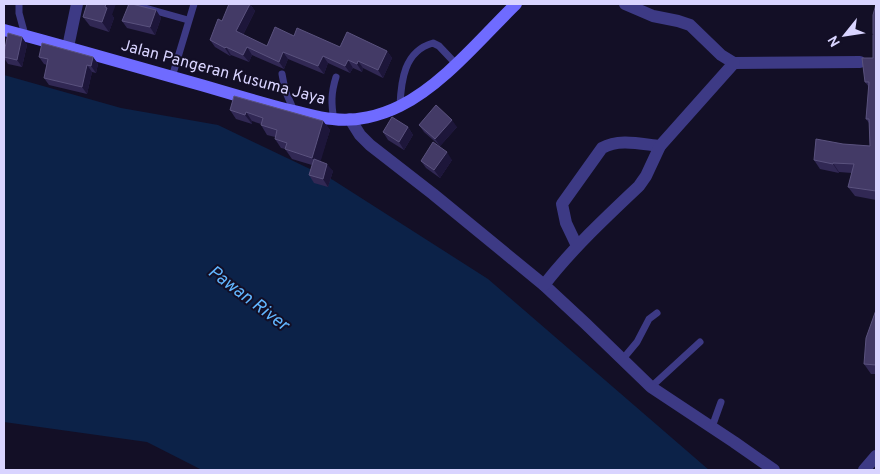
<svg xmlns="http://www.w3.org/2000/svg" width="880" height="474" font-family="Overpass,sans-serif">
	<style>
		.water { fill: #0c2248 }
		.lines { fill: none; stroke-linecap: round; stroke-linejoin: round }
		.lane { stroke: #3d3a85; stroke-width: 7 }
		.street { stroke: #3d3a85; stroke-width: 12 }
		.secondary { stroke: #6f6bff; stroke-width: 12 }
		.wall { fill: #312854 }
		.shaded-wall { fill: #1d163a }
		.building { fill: #433a66; stroke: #5a527e }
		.labels { text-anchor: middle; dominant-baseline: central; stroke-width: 4; stroke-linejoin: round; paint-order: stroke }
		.street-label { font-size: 16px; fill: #d9d4ff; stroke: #130f26 }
		.water-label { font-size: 18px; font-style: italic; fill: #62b6ff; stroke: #130f26 }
	</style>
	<rect width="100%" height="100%" fill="#130f26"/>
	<!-- water -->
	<path class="water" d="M4,75L121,108L218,125L333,180L488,279L709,470H202L147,442L4,422Z"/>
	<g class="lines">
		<!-- lane -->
		<g class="lane">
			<path d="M19,4V13L25,35"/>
			<path d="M131,4L188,20"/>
			<path d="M282,74L285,90L294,111"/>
			<path d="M172,77L194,4"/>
			<path d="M400,106C401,81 404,51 433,43L439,46L456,64"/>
			<path d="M334,120C331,104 331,93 336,77"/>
			<path d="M622,360L637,342L649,319L657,313"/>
			<path d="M651,387L700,342"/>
			<path d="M712,427L721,402"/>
		</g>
		<!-- street -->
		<g class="street">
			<path d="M625,4L653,16L678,21L690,25L721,55L734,63L860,62"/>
			<path d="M68,47L77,4"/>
			<path d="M350,119L360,135L370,145L433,194L544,285L586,324L651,387L734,442L774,470"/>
			<path d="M577,246L566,223L562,204L602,148C619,138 641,144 660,146"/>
			<path d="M544,285C572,249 605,218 639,186L646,176L660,146L734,63"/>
			<path d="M864,470L876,456"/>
		</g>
		<!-- secondary -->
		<path class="secondary" d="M4,30C72,48 140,68 208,87C235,95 262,103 289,110C304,113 318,118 333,119C355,122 380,116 400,106C443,85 482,37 516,4"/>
	</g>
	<!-- wall -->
	<g class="wall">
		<path d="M250,4L255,11L243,35L267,46L294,36L340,47L387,51L392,58L383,78L363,68L362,72L353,68L350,73L328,63L324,74L288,59L284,69L252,55L249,62L231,55L230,56L215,47L210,40L222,21Z"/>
		<path d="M876,4V200L855,196L848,187L852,173L839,172V173L820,169L814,160L843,144L870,146L869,123L866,119L869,87L865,82L873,58Z"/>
		<path d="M156,10L161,18L155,35L127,28L122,21Z"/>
		<path d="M112,15L114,18L109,32L90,26L83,17Z"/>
		<path d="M22,37L27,45L22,67L8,64L4,58V53Z"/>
		<path d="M39,57H93L98,64L96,73L92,72L87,94L49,85L44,78L47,65L44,64Z"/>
		<path d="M230,110L323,121L330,130L320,161L333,171L328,187L314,183L309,175L312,165L292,159L285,149L281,148L275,139V137L267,135L261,125V124L252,121V124L236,119Z"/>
		<path d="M419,125L457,127L440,146L424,132Z"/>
		<path d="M408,127L413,135L404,150L388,140L383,132Z"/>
		<path d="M452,160L440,178L426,168L421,161Z"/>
		<path d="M876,310V374H871L864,364Z"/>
	</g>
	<!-- shaded-wall -->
	<g class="shaded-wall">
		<path d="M106,4H116L112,15L114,18L109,32L102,22Z"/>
		<path d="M250,4L255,11L241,39L236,31Z"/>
		<path d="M156,10L161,18L155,35L150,27Z"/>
		<path d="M22,37L27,45L22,67L17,60Z"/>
		<path d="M226,47L231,55L230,56L225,48Z"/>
		<path d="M247,47L252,55L249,62L243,55Z"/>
		<path d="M387,51L392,58L383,78L378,70Z"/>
		<path d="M283,52L288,59L284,69L279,62Z"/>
		<path d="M323,56L328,63L324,74L318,66Z"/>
		<path d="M93,57L98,64L96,73L91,66Z"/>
		<path d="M348,60L353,68L350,73L345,66Z"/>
		<path d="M358,61L363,68L362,72L357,64Z"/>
		<path d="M87,65L92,72L87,94L82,87Z"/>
		<path d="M246,112L252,121V124L245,115Z"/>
		<path d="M452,120L457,127L440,146L435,139Z"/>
		<path d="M323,121L330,130L319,167L312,158Z"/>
		<path d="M408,127L413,135L404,150L399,142Z"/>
		<path d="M447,152L452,160L440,178L434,170Z"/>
		<path d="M833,163L839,172V173L833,164Z"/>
		<path d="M327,164L333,171L328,187L323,179Z"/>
	</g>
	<!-- building -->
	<g class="building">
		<path d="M87,4H106L105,7L107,8L102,22L83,17Z"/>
		<path d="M129,4H132L156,10L150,27L122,21Z"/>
		<path d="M229,4H250L236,31L267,46L275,27L294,36L297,28L340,47L347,32L387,51L378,70L358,61L357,64L348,60L345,66L323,56L318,66L283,52L279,62L247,47L243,55L226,47L225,48L210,40L218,19L222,21Z"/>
		<path d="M876,4V191L848,187L854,164L833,163V164L814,160L816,139L843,144L870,146L869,119H866L869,82H865L862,58H873V15Z"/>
		<path d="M8,33L22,37L17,60L4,57V53Z"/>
		<path d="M42,43L93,57L91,66L87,65L82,87L44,78L48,59L39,57Z"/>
		<path d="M234,96L323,121L312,158L285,149L287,143L275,139L277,130L261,125L263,118L246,112L245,115L230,110Z"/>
		<path d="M436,105L452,120L435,139L419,125Z"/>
		<path d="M392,117L408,127L399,142L383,132Z"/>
		<path d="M433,142L447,152L434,170L421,161Z"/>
		<path d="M314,159L327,164L323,179L309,175Z"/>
		<path d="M876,310V365L864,364L866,338Z"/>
	</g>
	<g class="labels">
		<!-- street labels -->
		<g class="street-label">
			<text transform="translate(223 73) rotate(15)">Jalan Pangeran Kusuma Jaya</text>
		</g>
		<!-- water labels -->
		<g class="water-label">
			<text transform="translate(248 299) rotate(37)">Pawan River</text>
		</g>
	</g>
	<!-- border -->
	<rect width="880" height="474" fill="none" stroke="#d9d4ff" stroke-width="10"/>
	<!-- north arrow -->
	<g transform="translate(845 35) rotate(240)" stroke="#130f26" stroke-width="4" paint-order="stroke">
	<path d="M0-4L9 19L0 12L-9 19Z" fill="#d9d4ff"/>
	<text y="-8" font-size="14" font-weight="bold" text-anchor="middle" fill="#d9d4ff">N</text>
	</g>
</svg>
